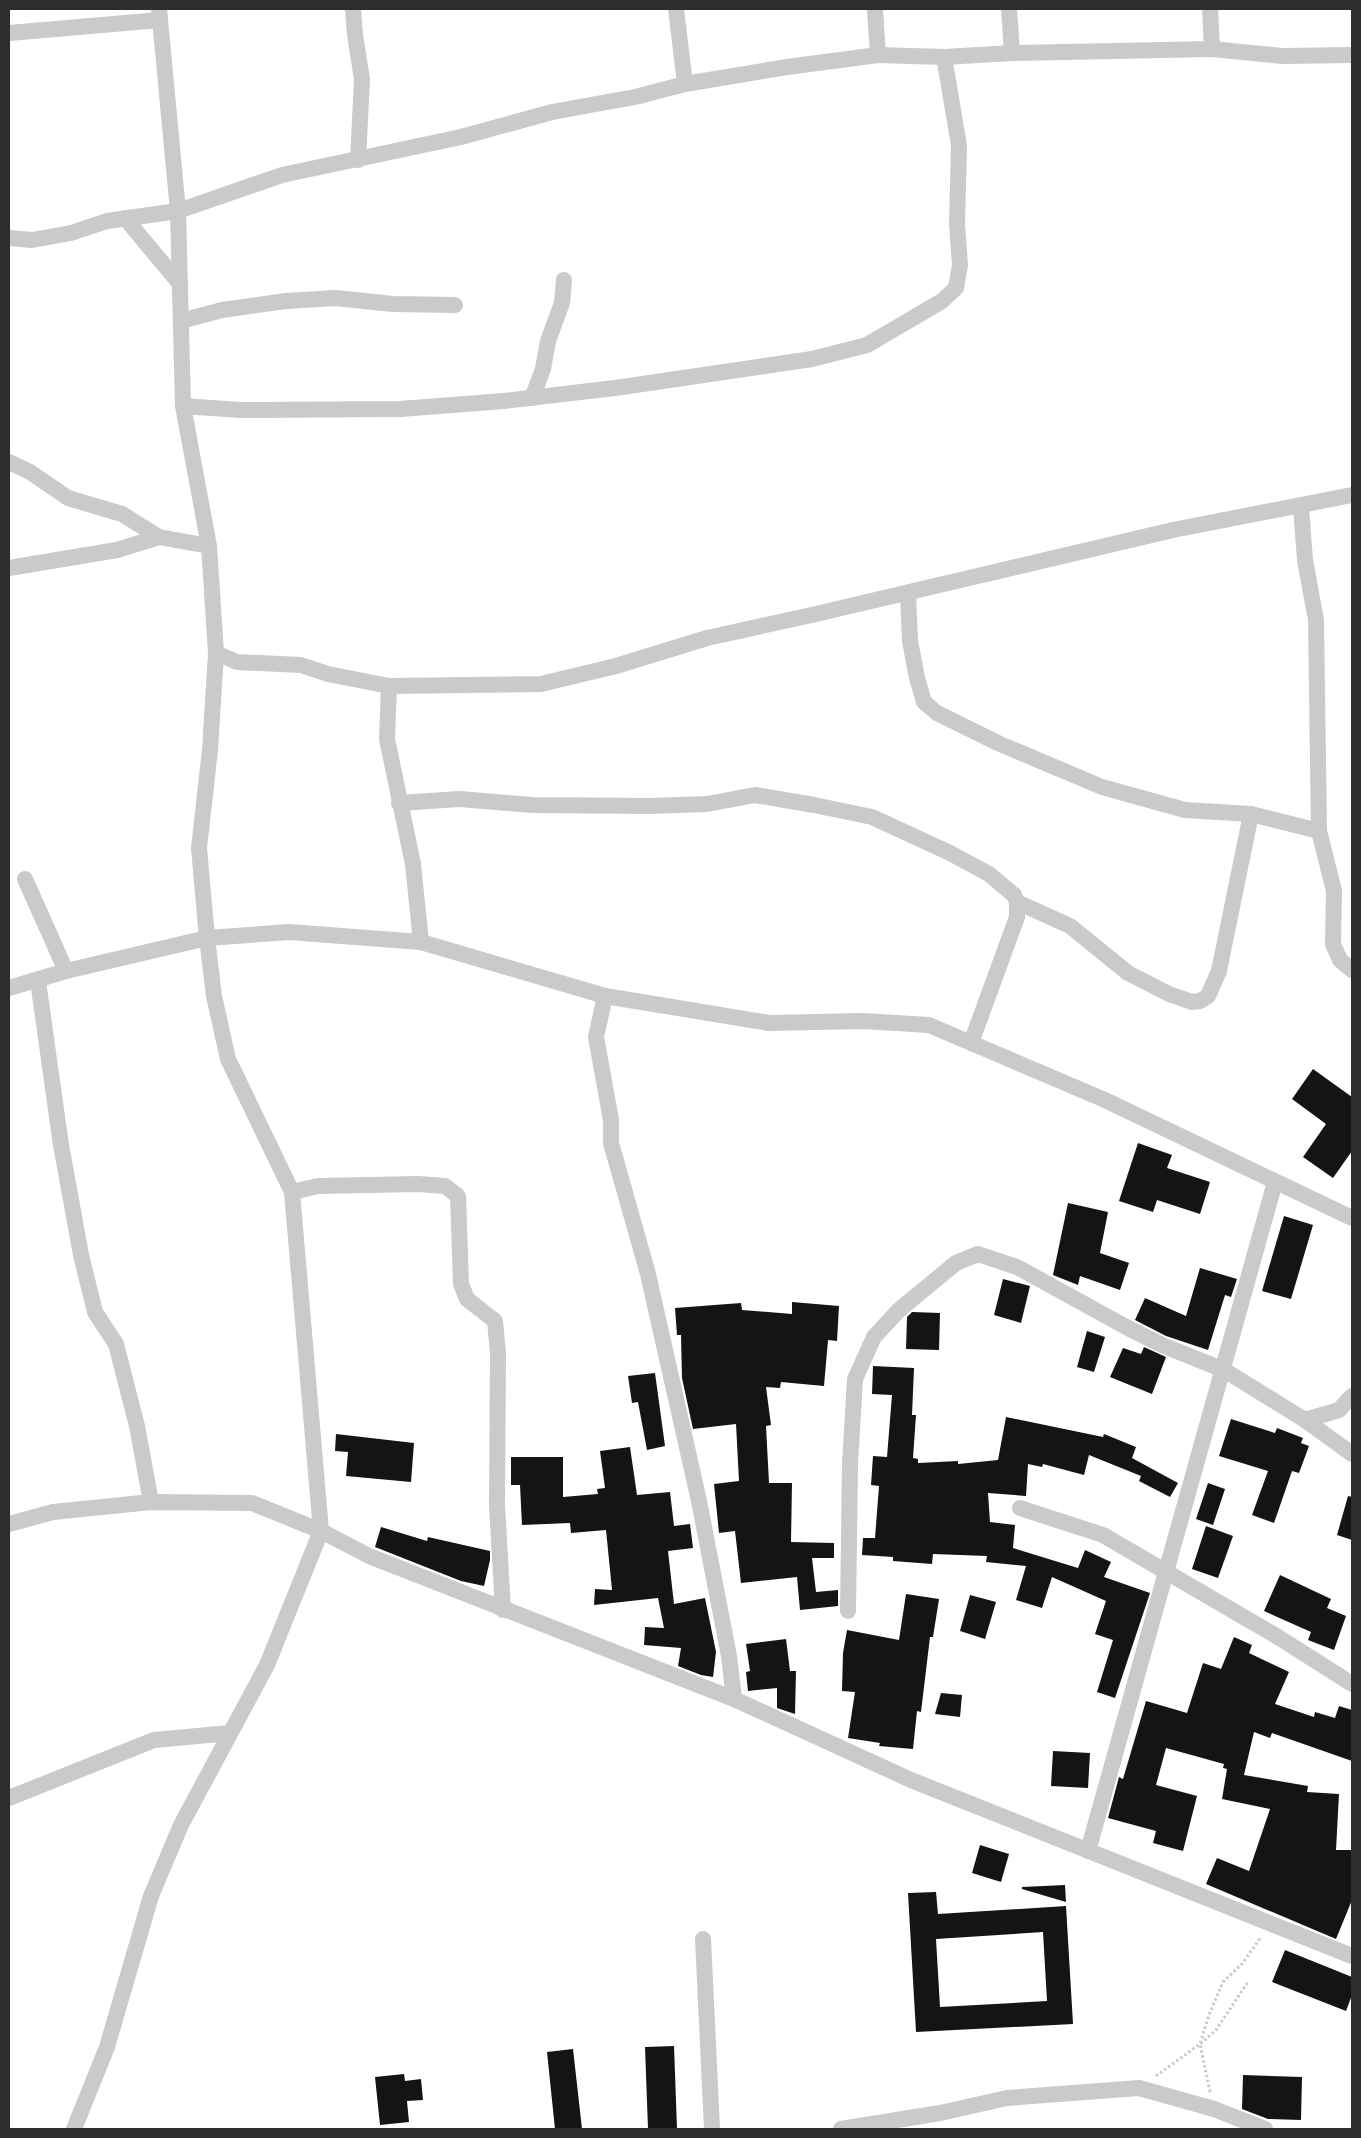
<svg xmlns="http://www.w3.org/2000/svg" width="1361" height="2138" font-family="'Asap Condensed',sans-serif">
	<style>
		.building { fill: #141414; fill-rule: evenodd }
		.lines { fill: none; stroke-linecap: round; stroke-linejoin: round }
		.path { stroke: #cacaca; stroke-width: 3; stroke-dasharray: 2.5 2.5; stroke-linecap: butt }
		.minor { stroke: #cacaca; stroke-width: 16 }
	</style>
	<rect width="100%" height="100%" fill="#fff"/>
	<!-- building -->
	<g class="building">
		<path d="M1313,1069L1352,1097V1151L1333,1178L1303,1157L1326,1124L1292,1099Z"/>
		<path d="M1138,1143L1172,1155L1167,1168L1210,1182L1200,1214L1157,1200L1153,1212L1119,1201Z"/>
		<path d="M1068,1203L1108,1212L1100,1253L1129,1263L1120,1290L1080,1276L1078,1285L1053,1275Z"/>
		<path d="M1284,1216L1313,1225L1291,1299L1262,1291Z"/>
		<path d="M1200,1268L1237,1279L1231,1297L1225,1295L1208,1350L1166,1336L1135,1320L1145,1298L1186,1316Z"/>
		<path d="M1003,1279L1030,1286L1021,1323L994,1315Z"/>
		<path d="M792,1302L839,1306L837,1341L828,1340L824,1386L781,1382L780,1388L766,1387L771,1425L766,1426L769,1483H792L791,1542L834,1543V1558H812L816,1592L838,1590V1606L800,1610L797,1577L741,1583L735,1531L719,1533L714,1484L739,1481L736,1424L693,1429L682,1378L681,1335H677L675,1308L741,1303L742,1310L792,1314Z"/>
		<path d="M912,1312L940,1313L939,1350L906,1349L907,1317Z"/>
		<path d="M1087,1331L1105,1337L1094,1372L1077,1367Z"/>
		<path d="M1144,1347L1166,1357L1152,1394L1110,1377L1123,1348L1141,1354Z"/>
		<path d="M873,1366L914,1368L912,1415H916L913,1458L918,1459V1463L958,1461V1464L998,1460L1006,1417L1103,1437L1104,1434L1136,1447L1132,1458L1178,1483L1170,1497L1139,1481L1141,1476L1089,1455L1084,1475L1043,1464L1042,1467L1028,1464L1026,1496L988,1493L990,1522L1015,1525L1013,1548L1078,1568L1085,1550L1111,1562L1104,1577L1150,1593L1115,1698L1097,1692L1113,1640L1095,1634L1106,1601L1052,1577L1042,1608L1016,1600L1026,1566L986,1562L987,1556L933,1554L932,1564L893,1561V1557L862,1555L863,1538H875L879,1486L871,1485L873,1456L887,1457L892,1395L872,1394Z"/>
		<path d="M655,1373L665,1446L647,1450L638,1402L632,1403L628,1376Z"/>
		<path d="M1231,1419L1275,1433L1277,1428L1303,1438L1301,1443L1309,1446L1299,1473L1292,1471L1274,1523L1252,1515L1268,1471L1219,1456Z"/>
		<path d="M336,1434L414,1443L411,1482L346,1476L348,1452L335,1451Z"/>
		<path d="M630,1447L637,1495L670,1492L674,1526L690,1524L693,1548L668,1551L674,1604L705,1598L716,1652L713,1677L701,1675L678,1666L681,1648L644,1645L645,1627L664,1628L658,1598L594,1605L595,1589L612,1590L606,1530L571,1533L570,1523L522,1525L520,1485H511V1457H563V1497L598,1494L597,1489L605,1488L600,1451Z"/>
		<path d="M1208,1483L1225,1489L1213,1525L1196,1519Z"/>
		<path d="M1348,1496L1352,1497V1540L1337,1535Z"/>
		<path d="M1206,1526L1233,1536L1218,1578L1192,1569Z"/>
		<path d="M381,1527L427,1541L428,1537L490,1551V1560L484,1586L461,1581L375,1547Z"/>
		<path d="M1280,1575L1331,1599L1327,1608L1346,1616L1334,1650L1308,1640L1311,1632L1264,1611Z"/>
		<path d="M906,1594L939,1599L933,1637H930L921,1712L917,1711L913,1749L879,1746L880,1743L848,1738L855,1692L842,1691L843,1653L847,1630L899,1640Z"/>
		<path d="M970,1595L996,1602L985,1639L960,1631Z"/>
		<path d="M1234,1637L1252,1645L1249,1653L1289,1672L1275,1704L1314,1717L1315,1712L1335,1718L1339,1706L1352,1710V1761L1272,1733L1270,1738L1254,1732L1244,1775L1308,1786L1307,1792L1339,1794L1336,1850H1352V1900L1336,1939L1206,1884L1217,1858L1249,1871L1270,1809L1222,1799L1227,1769L1223,1768L1224,1764L1166,1748L1156,1785L1197,1796L1183,1851L1153,1843L1156,1831L1108,1818L1119,1777L1123,1779L1146,1701L1187,1713L1203,1663L1221,1669Z"/>
		<path d="M786,1639L790,1671H796L795,1714L777,1708V1688L748,1691L746,1672L750,1671L746,1644Z"/>
		<path d="M941,1693L962,1695L960,1717L935,1714Z"/>
		<path d="M1053,1751L1090,1753L1088,1788L1051,1786Z"/>
		<path d="M980,1845L1009,1854L1001,1882L972,1873Z"/>
		<path d="M1065,1885L1066,1902L1022,1889V1887Z"/>
		<path d="M936,1892L938,1914L1066,1906L1073,2024L916,2032L908,1893ZM1043,1932L1047,2001L940,2007L936,1939Z"/>
		<path d="M1285,1950L1352,1977V1995L1346,2011L1272,1982Z"/>
		<path d="M674,2046L677,2129H648L645,2047Z"/>
		<path d="M573,2049L582,2129H555L547,2052Z"/>
		<path d="M404,2074L405,2081L421,2079L423,2100L407,2101L409,2122L380,2125L375,2077Z"/>
		<path d="M1243,2075L1302,2077L1301,2120L1268,2119L1242,2109Z"/>
	</g>
	<g class="lines">
		<!-- path -->
		<g class="path">
			<path d="M1156,2076L1200,2044L1216,2030L1248,1982"/>
			<path d="M1210,2092L1200,2044L1209,2015L1223,1982L1242,1964L1261,1937"/>
		</g>
		<!-- minor -->
		<g class="minor">
			<path d="M353,9L355,35L362,79L358,160"/>
			<path d="M676,9L685,84"/>
			<path d="M875,9L878,55"/>
			<path d="M1009,9L1012,53"/>
			<path d="M1210,9L1212,49"/>
			<path d="M9,33L160,20"/>
			<path d="M125,218L180,284"/>
			<path d="M9,238L32,240L71,233L107,221L178,211L282,175L461,137L552,112L635,97L685,84L787,67L878,55L944,57L1012,53L1212,49L1283,56L1352,55"/>
			<path d="M181,321L222,310L286,301L335,298L393,304L455,305"/>
			<path d="M532,398L543,369L548,341L562,303L564,280"/>
			<path d="M183,406L240,410L400,409L504,401L615,388L812,359L867,345L942,301L956,288L960,265L957,224L959,145L944,57"/>
			<path d="M9,462L30,472L68,498L122,514L159,537L209,546"/>
			<path d="M1301,507L1305,560L1316,620L1319,831L1334,891L1333,944L1340,960L1352,970"/>
			<path d="M9,568L117,550L159,537"/>
			<path d="M908,593L910,641L917,678L924,702L937,713L1000,744L1102,787L1185,810L1251,814L1319,831"/>
			<path d="M216,653L237,662L301,665L328,674L389,686L541,684L616,666L707,638L816,614L1173,530L1352,495"/>
			<path d="M389,686L387,739L413,864L421,942"/>
			<path d="M399,803L460,799L532,805L650,806L707,804L755,795L814,805L872,817L950,853L989,874L1014,895L1017,902V917L971,1043"/>
			<path d="M25,879L66,971"/>
			<path d="M1017,902L1070,926L1128,973L1169,994L1192,1002L1200,1001L1208,996L1219,971L1251,814"/>
			<path d="M38,981L61,1145L81,1255L95,1312L116,1344L137,1426L151,1502"/>
			<path d="M9,988L66,971L207,938L289,932L421,942L605,996L769,1023L863,1021L929,1025L1105,1100L1352,1218"/>
			<path d="M605,996L596,1037L611,1120V1143L648,1274L699,1501L729,1656L734,1699"/>
			<path d="M292,1192L318,1186L418,1184L445,1186L458,1196L461,1284L467,1299L495,1321L498,1353L497,1505L503,1610"/>
			<path d="M1305,1420L1339,1410L1352,1396"/>
			<path d="M1020,1508L1103,1535L1278,1637L1352,1684"/>
			<path d="M9,1524L53,1512L151,1502L252,1503L321,1531L369,1556L734,1699L911,1780L1352,1956"/>
			<path d="M848,1611L850,1464L855,1379L874,1337L899,1310L956,1263L978,1254L1017,1267L1128,1328L1162,1345L1224,1370L1305,1420L1352,1454"/>
			<path d="M9,1798L154,1740L230,1733"/>
			<path d="M1088,1851L1275,1182"/>
			<path d="M703,1939L712,2129"/>
			<path d="M74,2129L107,2047L151,1896L181,1825L267,1665L321,1531L292,1192L228,1059L214,996L207,938L199,848L210,750L216,653L209,546L183,406L178,211L159,9"/>
			<path d="M841,2129L940,2113L1007,2098L1139,2088L1214,2109L1265,2129"/>
		</g>
	</g>
	<!-- border -->
	<rect width="1361" height="2138" fill="none" stroke="#2d2d2d" stroke-width="20"/>
</svg>
